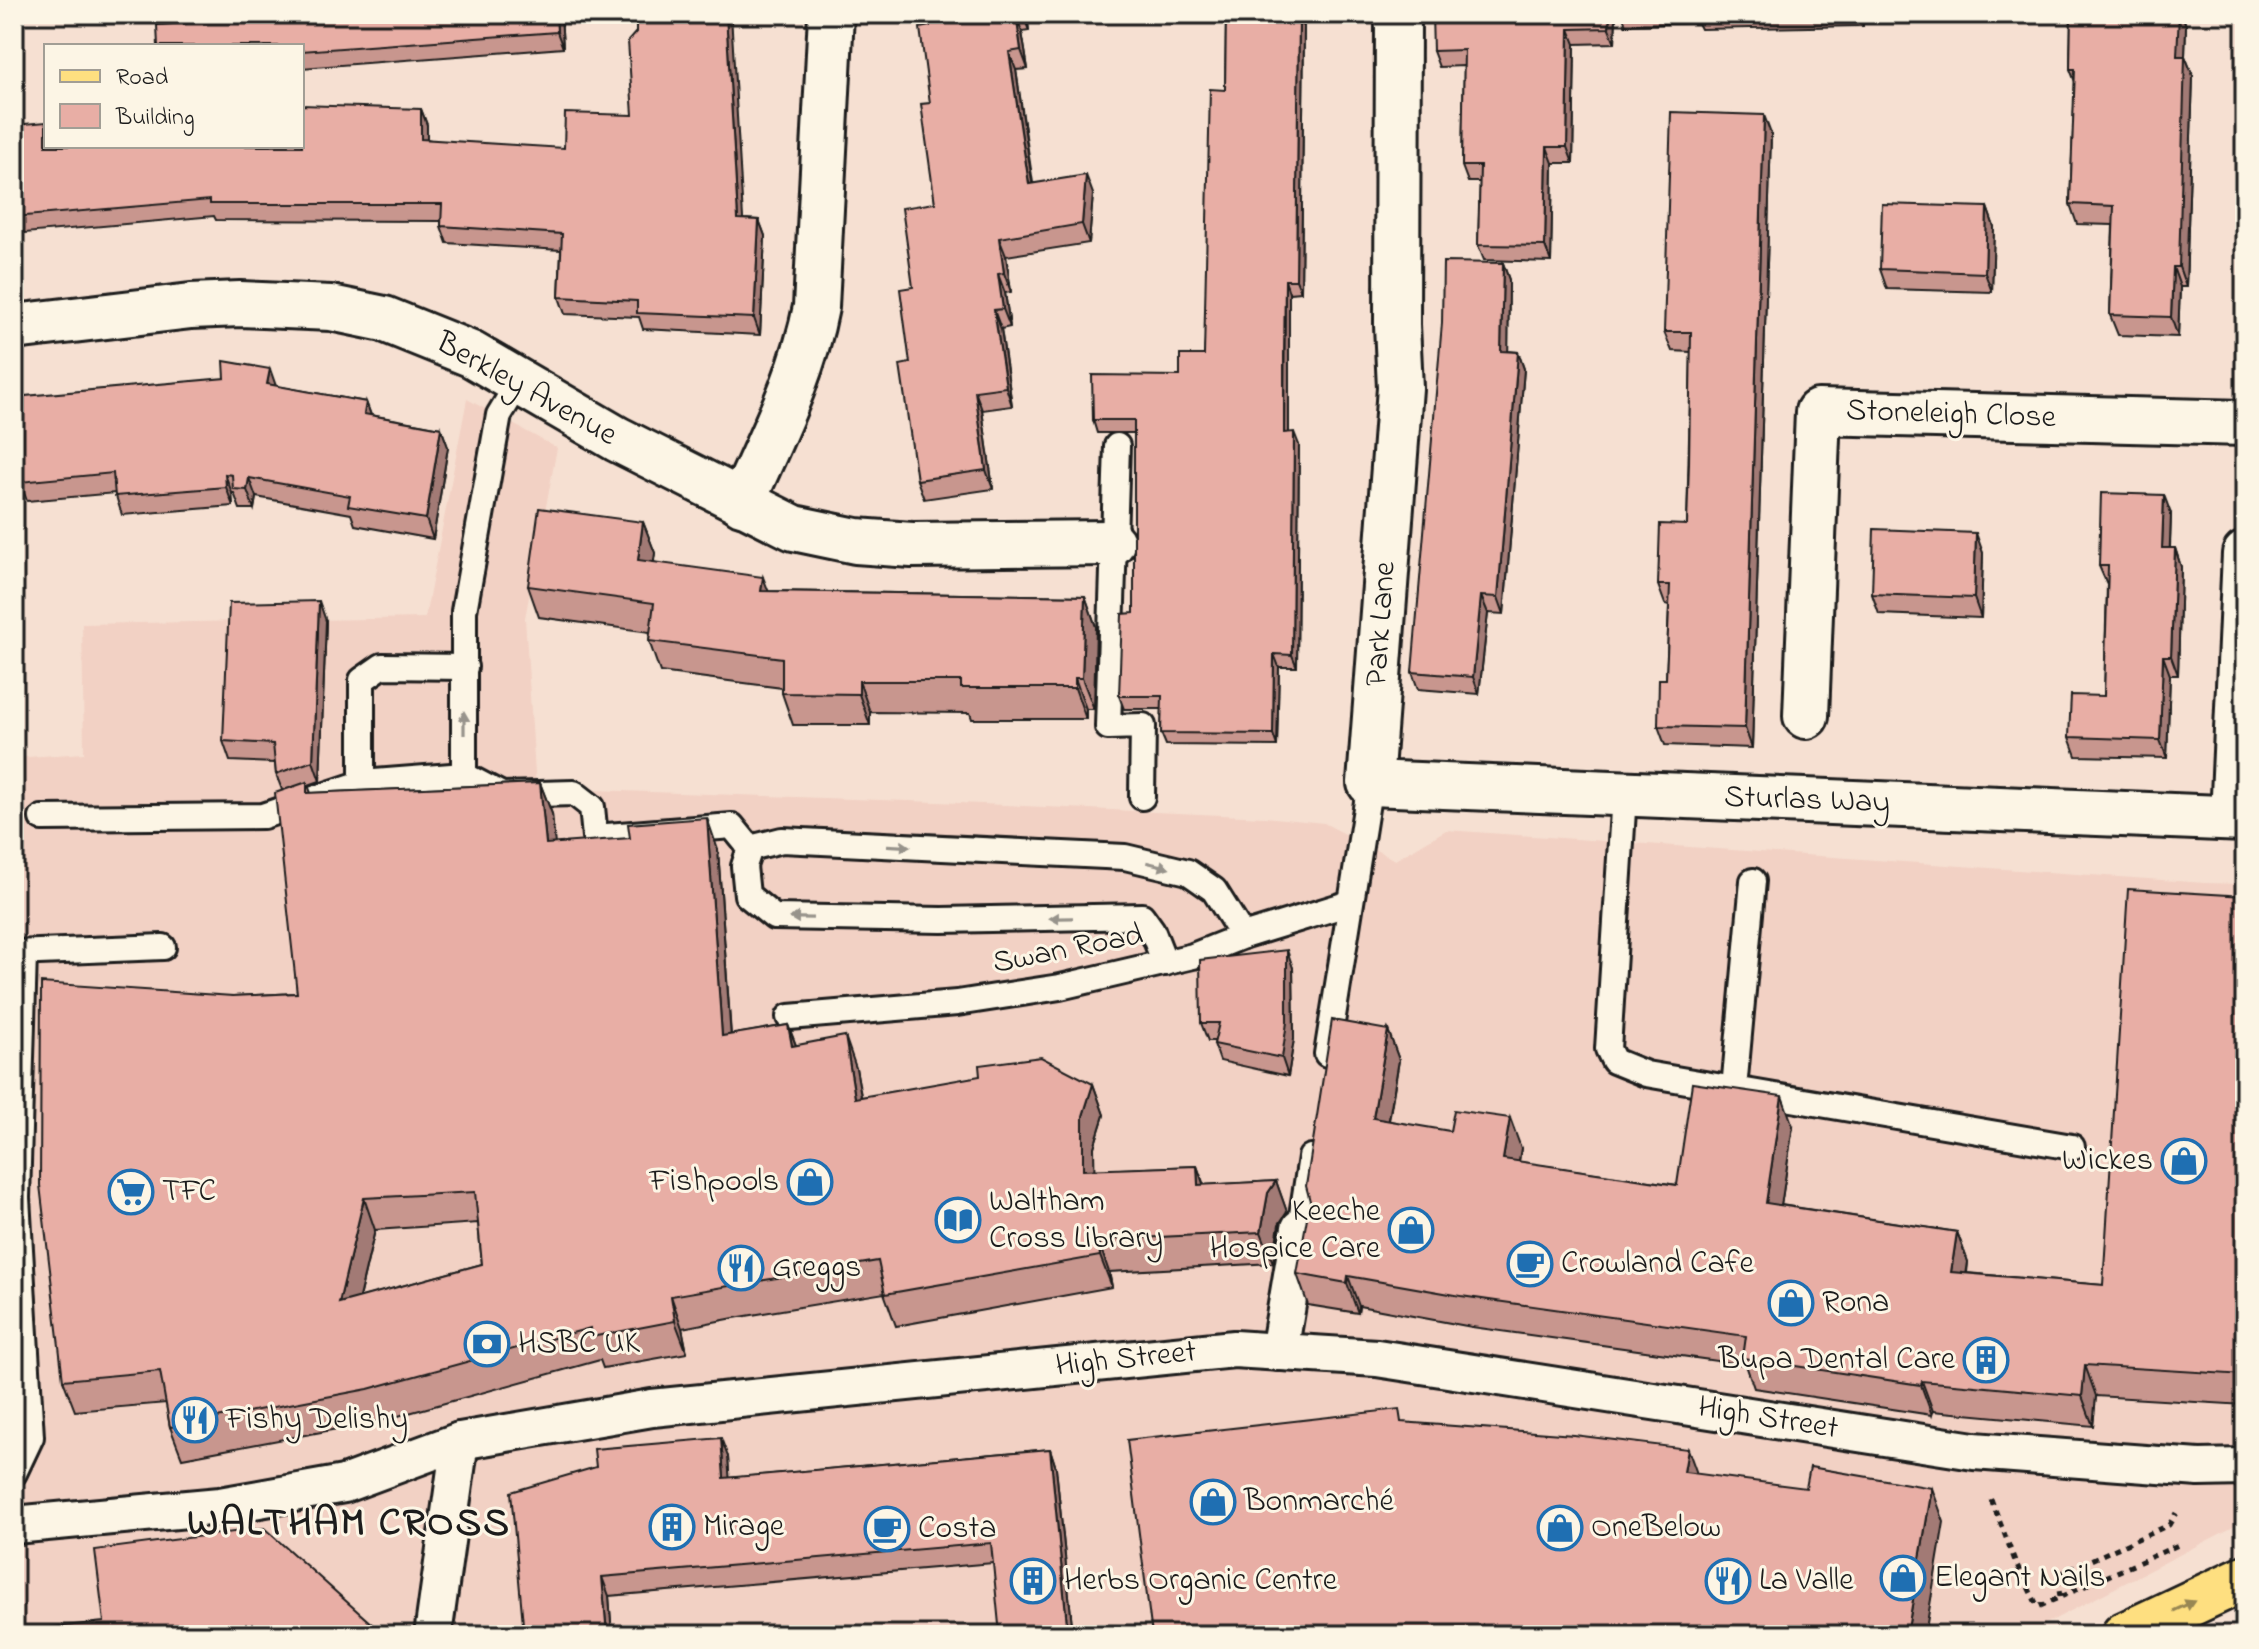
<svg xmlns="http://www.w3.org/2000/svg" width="2259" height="1649" font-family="'Indie Flower',sans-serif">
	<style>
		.built { fill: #f2d1c4 }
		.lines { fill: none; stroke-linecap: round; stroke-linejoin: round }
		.service-casing { stroke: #1c1c1c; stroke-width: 30 }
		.pedestrian-casing { stroke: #1c1c1c; stroke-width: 42 }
		.minor-casing { stroke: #1c1c1c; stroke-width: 50 }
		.primary-casing { stroke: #1c1c1c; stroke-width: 50 }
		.path { stroke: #1c1c1c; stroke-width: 5; stroke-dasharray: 6 6; stroke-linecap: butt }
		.service { stroke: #fcf5e5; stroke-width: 24 }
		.pedestrian { stroke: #fcf5e5; stroke-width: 36 }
		.minor { stroke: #fcf5e5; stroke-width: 44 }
		.primary { stroke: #fedf80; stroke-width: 44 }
		.wall { fill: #c8968e; stroke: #1c1c1c; stroke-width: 2; fill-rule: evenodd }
		.shaded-wall { fill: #a27a74; stroke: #1c1c1c; stroke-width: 2 }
		.building { fill: #e8aea5; stroke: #1c1c1c; stroke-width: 2; fill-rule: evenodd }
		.oneway { fill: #97938b }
		.oneway2 { fill: #988753 }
		.labels { text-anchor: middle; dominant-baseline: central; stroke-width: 6; stroke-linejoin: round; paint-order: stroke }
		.street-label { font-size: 32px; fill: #1c1c1c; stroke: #fcf5e5 }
		.poi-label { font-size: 32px; fill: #1c1c1c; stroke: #fcf5e5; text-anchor: start }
		.district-label { font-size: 40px; font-weight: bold; letter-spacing: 2px; fill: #1c1c1c; stroke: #fcf5e5 }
	</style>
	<rect width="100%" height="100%" fill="#f6e0d2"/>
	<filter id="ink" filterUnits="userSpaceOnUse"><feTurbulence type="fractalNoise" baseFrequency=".0125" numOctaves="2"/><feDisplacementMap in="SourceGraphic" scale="16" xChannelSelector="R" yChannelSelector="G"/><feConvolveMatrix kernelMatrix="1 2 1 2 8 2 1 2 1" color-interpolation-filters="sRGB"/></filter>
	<g filter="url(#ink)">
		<!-- built -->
		<path class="built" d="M467,399L557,448L525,618L536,788L937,802L1265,817L1324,823L1395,860L1446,830L2205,883L2245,884V1521L2024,1635H14V758L84,753L82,624L425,618Z"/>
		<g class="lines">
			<!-- service casing -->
			<g class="service-casing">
				<g id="service">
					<path d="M519,382L499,415L464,611V775L502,795L574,793L592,807L595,837L732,826L750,848"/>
					<path d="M1117,446L1108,727L1143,726L1142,797"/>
					<path d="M362,783V680L382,666L465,667"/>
					<path d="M1624,794L1608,1049L1614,1061L1646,1074L2072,1147"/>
					<path d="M42,818L263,816L362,783L464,775"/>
					<path d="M14,953L163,947"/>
					<path d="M1165,963L1152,930L1142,916L942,920L774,917L747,895L744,866L750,848L782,840L1125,857L1188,872L1214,890L1243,936"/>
					<path d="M789,1017L957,1003L1060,987L1193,956L1243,936L1350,903"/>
					<path d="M1327,1054L1370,783"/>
					<path d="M1734,1089L1753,881"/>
					<path d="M1300,1228L1311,1157"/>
					<path d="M14,1473L31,1437L17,1198L24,953"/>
				</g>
			</g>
			<!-- pedestrian casing -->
			<g class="pedestrian-casing">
				<g id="pedestrian">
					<path d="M1279,1352L1300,1228"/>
					<path d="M14,1525L220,1506L344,1484L460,1441L652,1408L1234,1349L1377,1358L1974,1451L2199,1468L2245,1467"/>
					<path d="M433,1635L460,1441"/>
				</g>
			</g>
			<!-- minor casing -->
			<g class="minor-casing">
				<g id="minor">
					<path d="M1398,14L1397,325L1400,388L1370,783L2245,819"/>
					<path d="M14,327L191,306L240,304L331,308L384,319L471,354L617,439L794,528L856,541L912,545L1112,543"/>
					<path d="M742,503C770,439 803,376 816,307L831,14"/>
					<path d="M1806,716L1818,412L2245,423"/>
					<path d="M2233,818L2245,554"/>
				</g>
			</g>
			<!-- primary casing -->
			<g class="primary-casing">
				<path id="primary" d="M2124,1635L2245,1578"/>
			</g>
			<!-- path -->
			<g class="path">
				<path d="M1991,1499L2015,1561L2038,1607L2178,1545"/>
				<path d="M2060,1597L2057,1575L2169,1525L2176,1513"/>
			</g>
			<!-- service -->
			<use href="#service" class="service"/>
			<!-- pedestrian -->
			<use href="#pedestrian" class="pedestrian"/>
			<!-- minor -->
			<use href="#minor" class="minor"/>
			<!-- primary -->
			<use href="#primary" class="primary"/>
		</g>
		<!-- wall -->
		<g class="wall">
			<path d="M245,14H561L563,48L302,68V46L187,23Z"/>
			<path d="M929,14H1027L1029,31L1022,32L1028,69L1016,70L1033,183L1093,194L1089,243L1006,256L1011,292L1005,293L1010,327L1001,329L1012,406L982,410L993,489L924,499L917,480L910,363L913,287L935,203L930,103V26Z"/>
			<path d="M1226,14H1373L1300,16L1304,27L1301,292L1289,293L1288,368V432L1299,445L1297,667H1279L1277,746L1166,745L1161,733L1162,709H1124L1119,696L1134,613V433H1097L1093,420L1180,376L1204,355L1225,90Z"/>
			<path d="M1616,14L1615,43L1575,44L1573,163H1553L1551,262L1484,260L1478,245L1480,182H1468L1462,166L1464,66L1439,67L1433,51Z"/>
			<path d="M1622,14H1863V26L1701,29L1698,23L1626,25Z"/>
			<path d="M2071,14H2182L2186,26L2185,56L2193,76L2186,287H2180L2178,337L2118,335L2110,315L2113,225L2077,224L2070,204L2075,82L2070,69Z"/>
			<path d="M421,109L427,125V139L743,219L759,220L765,236L760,335L643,329L639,317L565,314L559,297L561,250L447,243L441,226V221L216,220L214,216L14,234V125Z"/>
			<path d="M1771,134L1752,748L1665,745L1658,726L1666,679L1669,605L1665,604L1658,585L1687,525L1691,352L1672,351L1664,332Z"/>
			<path d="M1987,207L1994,227L1992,292L1887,289L1880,269Z"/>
			<path d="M1503,263L1509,280L1508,351L1518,352L1524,369L1504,614L1488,613L1479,694L1418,689L1412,672Z"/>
			<path d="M276,386L366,402L371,415L441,428L448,447L433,539L355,525L351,514L256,497L254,509H240L234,493H232L233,506L122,515L115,493L27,501L20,482Z"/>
			<path d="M2171,514L2170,548H2175L2181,567L2178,675H2170L2167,758L2076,756L2069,737L2104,696L2107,584L2099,566Z"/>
			<path d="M643,522L655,553L653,562L769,591L1085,596L1096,627L1094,709H1086V719H972L970,713L870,712V725H793L782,693V688L660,672L649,641L650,632L539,617L528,586Z"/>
			<path d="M1983,553L1981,618L1879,614L1872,594Z"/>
			<path d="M326,621L320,781L308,785L311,793L540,783L552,814L554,844L718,850L731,1035L788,1025L796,1045L856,1068L861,1097L1093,1084L1104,1115L1094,1147V1170L1197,1166L1204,1185L1276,1181L1287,1212L1279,1224L1273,1263L1109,1272L1112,1287L896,1326L884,1293L734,1318L682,1328L687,1353L603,1368L600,1360L380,1421L182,1458L170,1427L166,1403L75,1411L63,1380L233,996L297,993L282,790L276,774L275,763L230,761L223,741ZM478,1223L482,1264L359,1298L375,1230Z"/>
			<path d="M2245,896V1405L2096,1396L2093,1426L1933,1411L1932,1415L1754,1388L1746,1365L1472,1327L1359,1306L1358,1313L1308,1305L1297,1274L1388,1030L1399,1060L1389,1121L1521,1148L1519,1162L1677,1185L1793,1126L1781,1205L1957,1232L1968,1262L1967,1273L2103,1285Z"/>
			<path d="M1293,968L1294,1039L1288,1076L1220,1061L1214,1044L1215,1041H1208L1201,1023Z"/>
			<path d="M1050,1449L1056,1468L1073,1635L993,1563L609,1596L612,1635H524L728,1457L729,1478Z"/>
		</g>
		<!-- shaded-wall -->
		<g class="shaded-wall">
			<path d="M556,14H561L563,48L557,32Z"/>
			<path d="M726,14H731L744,235L738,219Z"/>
			<path d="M1016,14L1022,32L1028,69L1021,50Z"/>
			<path d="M1023,14H1027L1029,31Z"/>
			<path d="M1610,14H1616L1615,43L1609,28Z"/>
			<path d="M1859,14H1863V26Z"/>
			<path d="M2175,14H2182L2186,26L2185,56L2193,76L2186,287L2179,267L2177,56Z"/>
			<path d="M1299,15L1304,27L1301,292L1296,280Z"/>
			<path d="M1569,29L1575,44L1573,163L1567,147Z"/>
			<path d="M1009,52L1016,70L1035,202L1029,184Z"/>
			<path d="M421,109L427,125V155L421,139Z"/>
			<path d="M1764,115L1771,134L1752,748L1745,728Z"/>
			<path d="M1547,147L1553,163L1551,262L1545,246Z"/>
			<path d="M1086,175L1093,194L1089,243L1082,224Z"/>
			<path d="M1987,207L1994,227L1992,292L1985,273Z"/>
			<path d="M759,220L765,236L760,335L754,318Z"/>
			<path d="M999,238L1006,256L1011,292L1004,273Z"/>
			<path d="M1503,263L1509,280L1508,368L1501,351Z"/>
			<path d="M2173,267L2180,287L2178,337L2171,317Z"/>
			<path d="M998,274L1005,293L1010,327L1003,309Z"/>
			<path d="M1285,280L1289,293V445L1284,433Z"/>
			<path d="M994,310L1001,329L1012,406L1006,387Z"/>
			<path d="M1518,352L1524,369L1504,614L1498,597Z"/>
			<path d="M270,369L277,389L267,384Z"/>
			<path d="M975,391L982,410L993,489L986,470Z"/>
			<path d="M366,402L373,421L364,414Z"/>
			<path d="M441,428L448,447L433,539L426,519Z"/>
			<path d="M1294,432L1299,445L1297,667L1292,655Z"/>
			<path d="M225,474L232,493L233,506L226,487Z"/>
			<path d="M249,478L256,497L254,509L247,490Z"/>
			<path d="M2164,495L2171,514L2169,567L2162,548Z"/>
			<path d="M643,522L655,553L650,591L638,560Z"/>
			<path d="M1976,533L1983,553L1981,618L1974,598Z"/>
			<path d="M2175,548L2181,567L2178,675L2171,656Z"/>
			<path d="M763,577L775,608L761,591Z"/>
			<path d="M1085,596L1096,627L1094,709L1082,678Z"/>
			<path d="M1481,596L1488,613L1479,694L1473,677Z"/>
			<path d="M319,601L326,621L320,781L313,761Z"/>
			<path d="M1274,654L1279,667L1277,746L1273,734Z"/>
			<path d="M2163,656L2170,675L2167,758L2160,740Z"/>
			<path d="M1075,678L1086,709V719L1075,688Z"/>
			<path d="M859,681L870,712V725L859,694Z"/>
			<path d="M540,783L552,814L558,876L546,844Z"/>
			<path d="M707,818L718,850L733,1068L722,1036Z"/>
			<path d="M1287,950L1293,968L1294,1039L1288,1076L1282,1058Z"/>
			<path d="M788,1025L800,1056L792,1046Z"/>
			<path d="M1388,1030L1399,1060L1384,1148L1373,1118Z"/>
			<path d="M845,1036L856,1068L867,1129L855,1098Z"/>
			<path d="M1093,1084L1104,1115L1094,1147L1095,1201L1083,1170V1116Z"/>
			<path d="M1782,1096L1793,1126L1777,1233L1766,1203Z"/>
			<path d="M1510,1118L1521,1148L1514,1190L1503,1159Z"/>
			<path d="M1197,1166L1208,1198L1198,1185Z"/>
			<path d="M1276,1181L1287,1212L1279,1224L1273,1263L1261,1232L1268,1193Z"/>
			<path d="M364,1198L375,1230L350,1335L339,1303Z"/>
			<path d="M1957,1232L1968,1262L1962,1302L1951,1272Z"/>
			<path d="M1098,1240L1109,1272L1112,1287L1100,1256Z"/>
			<path d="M1348,1276L1359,1306L1358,1313L1347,1283Z"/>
			<path d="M671,1296L682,1328L687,1353L675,1321Z"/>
			<path d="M2085,1365L2096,1396L2093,1426L2082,1396Z"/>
			<path d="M1922,1381L1933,1411L1932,1415L1921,1385Z"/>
			<path d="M721,1438L728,1457L731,1497L724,1478Z"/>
			<path d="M1050,1449L1056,1468L1073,1635H1068Z"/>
			<path d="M1688,1449L1700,1482L1684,1472Z"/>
			<path d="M1932,1488L1944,1522L1925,1635H1907Z"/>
			<path d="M602,1577L609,1596L612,1635H607Z"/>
		</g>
		<!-- building -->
		<g class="building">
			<path d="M245,14H556L557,32L302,51V46H158L157,25L187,23V18Z"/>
			<path d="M636,14H726L738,219L759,220L754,318L637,313V301L559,297L562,234L441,226L442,204H210V200L14,217V125L46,122V146H302V105L421,109V139L564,148L565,113L633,115L628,41L636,32Z"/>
			<path d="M929,14H1016L1021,50L1009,52L1029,184L1086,175L1082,224L999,238L1004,273L998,274L1003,309L994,310L1006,387L975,391L986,470L917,480L900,365L910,363L900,289L913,287L902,208L935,203L921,104L930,103L920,28L930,26Z"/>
			<path d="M1226,14L1299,15L1296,280H1285L1284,356V433L1294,432L1292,655L1274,654L1273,734L1161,733L1162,696H1119L1122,614L1134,613V420H1093L1092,375L1180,376V355H1204L1210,89L1225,90Z"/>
			<path d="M1432,14H1610L1609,28L1569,29L1567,147H1547L1545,246L1478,245L1480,166H1462L1464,50L1433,51Z"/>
			<path d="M2071,14H2179L2177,56H2185L2179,267H2173L2171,317L2110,315L2114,206L2070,204L2075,69H2070Z"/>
			<path d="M1671,112L1764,115L1745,728L1658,726L1659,679H1666L1670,585H1658L1660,524L1687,525L1689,463L1691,332H1664Z"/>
			<path d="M1882,204L1987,207L1985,273L1880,269Z"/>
			<path d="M1443,262L1503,263L1501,351L1518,352L1498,597L1481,596L1473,677L1412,672L1442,323Z"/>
			<path d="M224,361L270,369L267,384L366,402L364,414L441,428L426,519L348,506L350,496L249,478L247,490L233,489L232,475L225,474L226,487L115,496L113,473L20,482L14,413V397L225,378Z"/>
			<path d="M2101,493L2164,495L2162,548H2175L2171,656H2163L2160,740L2069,737L2071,695L2104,696L2108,566H2099Z"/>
			<path d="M539,508L643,522L638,560L763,577L761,591L1085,596L1082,678H1075V688H961V681H859V694L782,693V658L649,641L654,603L528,586Z"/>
			<path d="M1874,529L1976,533L1974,598L1872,594Z"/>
			<path d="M319,601L313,761L276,774L273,744L223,741L229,603Z"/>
			<path d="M307,782V793L540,783L546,844L630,838L628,824L707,818L722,1036L788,1025L792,1046L845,1036L855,1098L980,1076L979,1065L1041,1057L1093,1084L1083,1116V1170L1197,1166L1198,1185L1276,1181L1268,1193L1261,1232L1098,1240L1100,1256L885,1294L878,1261L723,1287L671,1296L675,1321L591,1337L590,1328L368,1389L170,1427L160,1371L63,1380L40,1185L41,983L233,996L297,993L275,793ZM475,1192L482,1264L339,1303L364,1198Z"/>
			<path d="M2128,889L2245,896V1375L2085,1365L2082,1396L1922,1381L1921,1385L1743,1358L1746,1336L1461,1296L1348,1276L1347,1283L1297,1274L1310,1201L1306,1186L1332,1020L1388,1030L1373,1118L1450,1131L1454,1110L1510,1118L1503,1159L1677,1185L1692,1083L1782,1096L1766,1203L1957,1232L1951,1272L2103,1285Z"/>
			<path d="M1287,950V1022L1282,1058L1214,1044L1219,1023H1201L1200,960Z"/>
			<path d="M1399,1409L1401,1422L1574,1435L1688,1449L1684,1472L1806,1488L1810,1467L1932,1488L1907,1635H1152L1127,1440Z"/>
			<path d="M721,1438L724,1478L1050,1449L1068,1635H1000L991,1543L602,1577L607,1635H524L511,1492L596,1467L594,1449Z"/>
			<path d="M264,1528L374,1626L373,1635H14V1631L104,1622L95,1550Z"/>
		</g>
		<!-- one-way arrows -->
		<defs><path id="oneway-solid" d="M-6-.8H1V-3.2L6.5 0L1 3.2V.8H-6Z" transform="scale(2)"/></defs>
		<g class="oneway">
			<use href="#oneway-solid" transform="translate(464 723) rotate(-90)"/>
			<use href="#oneway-solid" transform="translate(899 846) rotate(3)"/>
			<use href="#oneway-solid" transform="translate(1158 865) rotate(13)"/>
			<use href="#oneway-solid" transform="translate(801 918) rotate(-179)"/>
			<use href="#oneway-solid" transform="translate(1061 918) rotate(179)"/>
		</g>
		<use class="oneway2" href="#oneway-solid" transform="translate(2184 1606) rotate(-25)"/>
	</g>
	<!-- icons -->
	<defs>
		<g id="shop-ring" transform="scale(2.3)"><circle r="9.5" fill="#fcf5e5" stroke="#1f6fb2" stroke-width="1.5"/><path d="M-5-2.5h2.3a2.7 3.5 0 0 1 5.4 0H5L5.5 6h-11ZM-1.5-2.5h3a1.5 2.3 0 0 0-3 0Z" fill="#1f6fb2"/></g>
		<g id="supermarket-ring" transform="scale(2.3)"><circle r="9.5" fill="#fcf5e5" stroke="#1f6fb2" stroke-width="1.5"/><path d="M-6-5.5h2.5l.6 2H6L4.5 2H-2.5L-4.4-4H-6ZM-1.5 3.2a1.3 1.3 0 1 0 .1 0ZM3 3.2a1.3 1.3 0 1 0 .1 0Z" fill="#1f6fb2"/></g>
		<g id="library-ring" transform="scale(2.3)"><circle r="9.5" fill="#fcf5e5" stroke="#1f6fb2" stroke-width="1.5"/><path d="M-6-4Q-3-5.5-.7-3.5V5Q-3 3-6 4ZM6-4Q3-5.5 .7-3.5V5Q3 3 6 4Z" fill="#1f6fb2"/></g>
		<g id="cafe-ring" transform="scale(2.3)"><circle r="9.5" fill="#fcf5e5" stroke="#1f6fb2" stroke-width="1.5"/><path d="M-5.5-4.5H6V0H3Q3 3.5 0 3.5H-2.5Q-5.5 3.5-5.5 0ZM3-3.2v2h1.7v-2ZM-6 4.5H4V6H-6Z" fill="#1f6fb2"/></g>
		<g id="restaurant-ring" transform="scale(2.3)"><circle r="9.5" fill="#fcf5e5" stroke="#1f6fb2" stroke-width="1.5"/><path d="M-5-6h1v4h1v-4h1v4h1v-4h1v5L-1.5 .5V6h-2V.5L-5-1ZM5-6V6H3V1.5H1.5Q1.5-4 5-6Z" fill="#1f6fb2"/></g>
		<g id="bank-ring" transform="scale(2.3)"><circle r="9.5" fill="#fcf5e5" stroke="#1f6fb2" stroke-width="1.5"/><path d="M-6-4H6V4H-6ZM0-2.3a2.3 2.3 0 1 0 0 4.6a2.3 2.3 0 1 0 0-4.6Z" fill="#1f6fb2"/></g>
		<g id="building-ring" transform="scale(2.3)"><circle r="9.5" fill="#fcf5e5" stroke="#1f6fb2" stroke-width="1.5"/><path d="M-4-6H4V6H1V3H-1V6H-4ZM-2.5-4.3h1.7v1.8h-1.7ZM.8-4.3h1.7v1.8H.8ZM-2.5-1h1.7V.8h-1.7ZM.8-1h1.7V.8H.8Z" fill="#1f6fb2"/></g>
	</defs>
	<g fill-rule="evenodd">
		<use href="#shop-ring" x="2184" y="1161"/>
		<use href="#shop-ring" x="810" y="1182"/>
		<use href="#supermarket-ring" x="131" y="1192"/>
		<use href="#library-ring" x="958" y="1220"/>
		<use href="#shop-ring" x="1411" y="1230"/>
		<use href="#cafe-ring" x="1530" y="1264"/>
		<use href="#restaurant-ring" x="741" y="1268"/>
		<use href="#shop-ring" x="1791" y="1303"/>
		<use href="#bank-ring" x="487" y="1344"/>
		<use href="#building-ring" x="1986" y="1360"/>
		<use href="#restaurant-ring" x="195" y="1420"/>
		<use href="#shop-ring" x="1213" y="1502"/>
		<use href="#building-ring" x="672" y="1527"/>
		<use href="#shop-ring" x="1560" y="1528"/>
		<use href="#cafe-ring" x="887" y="1529"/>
		<use href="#shop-ring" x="1903" y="1578"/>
		<use href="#building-ring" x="1033" y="1581"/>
		<use href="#restaurant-ring" x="1728" y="1581"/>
	</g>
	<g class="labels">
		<!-- street labels -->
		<g class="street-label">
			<text transform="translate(526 390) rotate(29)">Berkley Avenue</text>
			<text transform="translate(1951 415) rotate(2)">Stoneleigh Close</text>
			<text transform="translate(1382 624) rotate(-86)">Park Lane</text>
			<text transform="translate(1807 801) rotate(2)">Sturlas Way</text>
			<text transform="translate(1068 950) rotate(-11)">Swan Road</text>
			<text transform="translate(1126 1360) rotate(-6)">High Street</text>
			<text transform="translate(1768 1419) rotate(9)">High Street</text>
		</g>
		<!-- poi labels -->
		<g class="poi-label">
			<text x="2153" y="1161" text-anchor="end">Wickes</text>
			<text x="779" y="1182" text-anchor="end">Fishpools</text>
			<text x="162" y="1192">TFC</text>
			<text x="989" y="1202">Waltham<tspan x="989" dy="37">Cross Library</tspan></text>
			<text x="1380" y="1212" text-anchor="end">Keeche<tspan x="1380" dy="37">Hospice Care</tspan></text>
			<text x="1561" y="1264">Crowland Cafe</text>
			<text x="772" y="1268">Greggs</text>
			<text x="1822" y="1303">Rona</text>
			<text x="518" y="1344">HSBC UK</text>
			<text x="1955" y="1360" text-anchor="end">Bupa Dental Care</text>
			<text x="226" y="1420">Fishy Delishy</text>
			<text x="1244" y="1502">Bonmarché</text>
			<text x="703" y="1527">Mirage</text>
			<text x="1591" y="1528">OneBelow</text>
			<text x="918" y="1529">Costa</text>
			<text x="1934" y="1578">Elegant Nails</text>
			<text x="1064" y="1581">Herbs Organic Centre</text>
			<text x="1759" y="1581">La Valle</text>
		</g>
		<!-- district labels -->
		<g class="district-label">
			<text x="349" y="1524">WALTHAM CROSS</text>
		</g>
	</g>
	<!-- margin -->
	<rect width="2259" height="1649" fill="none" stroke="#fcf5e5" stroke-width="48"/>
	<rect x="24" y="24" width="2211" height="1601" fill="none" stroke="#1c1c1c" stroke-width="3" filter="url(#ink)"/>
	<!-- legend -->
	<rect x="44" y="44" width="260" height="104" fill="#fcf5e5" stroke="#a29e95" stroke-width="2"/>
	<rect x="60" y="70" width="40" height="12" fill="#fedf80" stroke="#a29e95" stroke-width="2"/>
	<text x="116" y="84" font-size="24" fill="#1c1c1c">Road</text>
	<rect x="60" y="104" width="40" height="24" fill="#e8aea5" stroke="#a29e95" stroke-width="2"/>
	<text x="116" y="124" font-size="24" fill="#1c1c1c">Building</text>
</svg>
